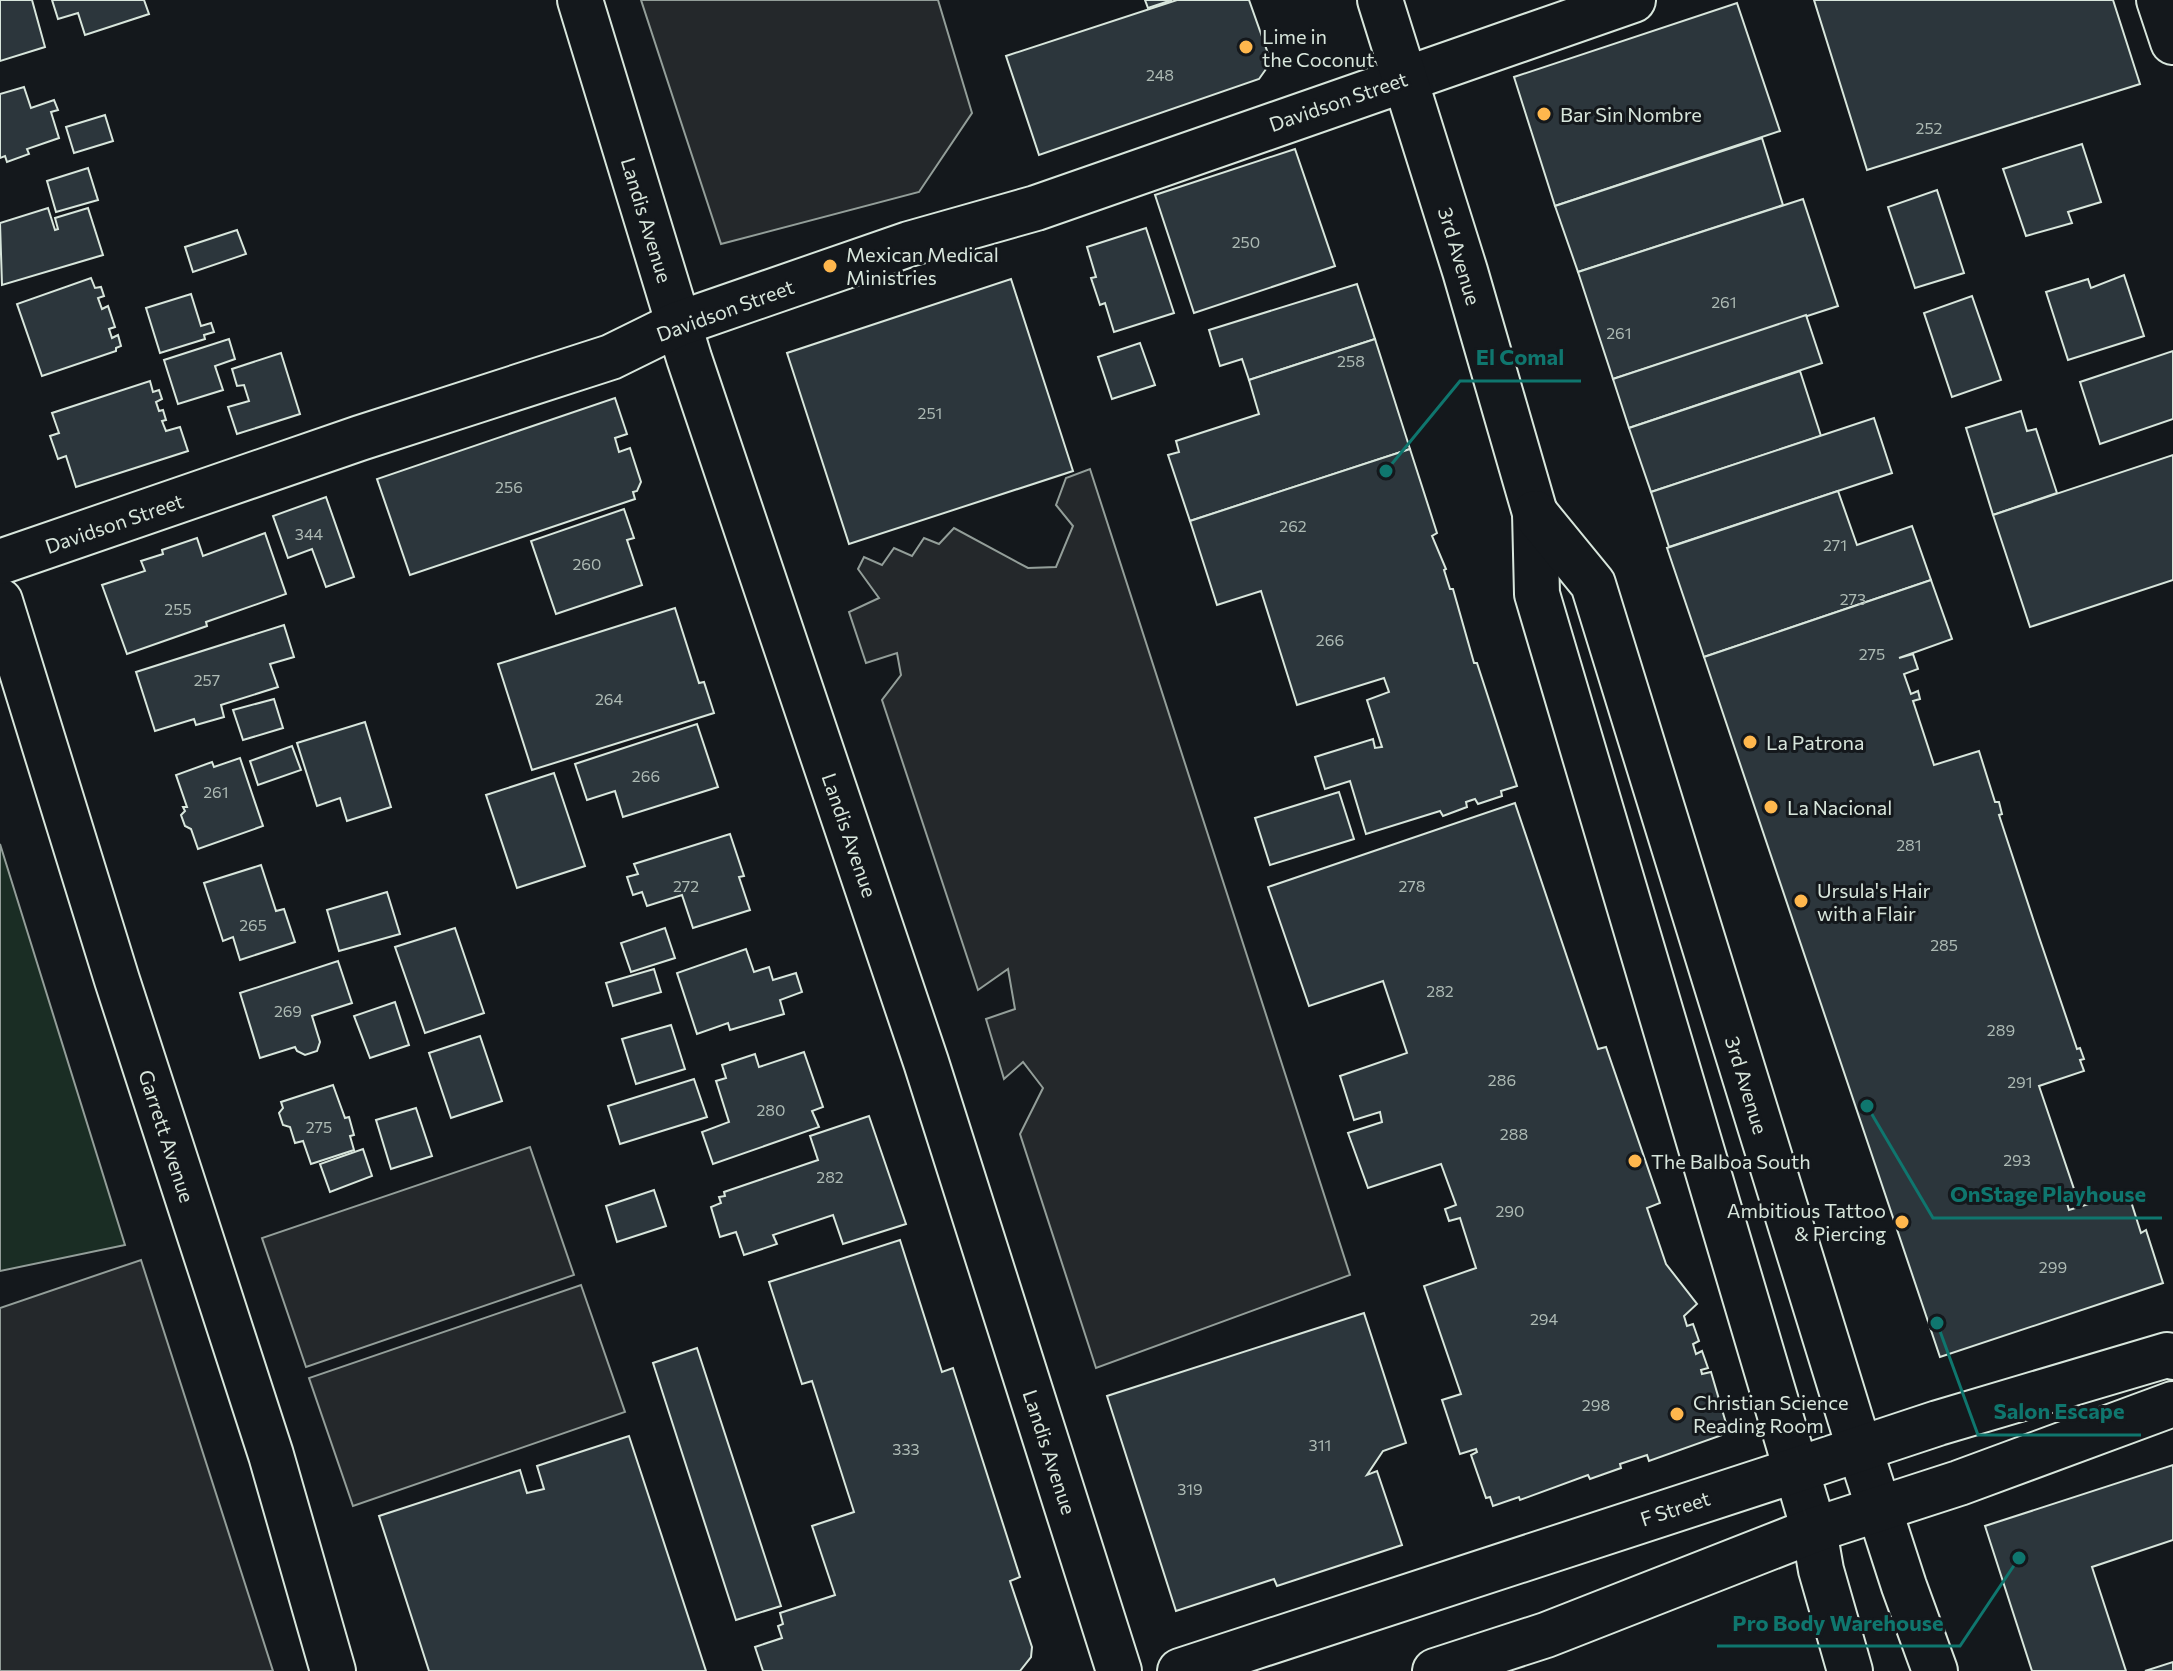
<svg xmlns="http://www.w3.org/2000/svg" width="2173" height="1671" font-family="Commissioner,sans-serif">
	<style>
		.green { fill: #1a2d24; stroke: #939e99; stroke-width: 2 }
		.parking { fill: #24282b; stroke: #939e99; stroke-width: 2 }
		.building { fill: #2c363c; stroke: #d8e6dc; stroke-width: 2 }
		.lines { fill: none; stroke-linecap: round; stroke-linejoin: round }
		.minor-casing { stroke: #d8e6dc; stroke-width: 48 }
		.tertiary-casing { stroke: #d8e6dc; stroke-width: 48 }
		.secondary-casing { stroke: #d8e6dc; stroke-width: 48 }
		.minor { stroke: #14181c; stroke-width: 44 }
		.tertiary { stroke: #14181c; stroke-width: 44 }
		.secondary { stroke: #14181c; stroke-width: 44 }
		.poi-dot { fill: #ffb74d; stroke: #14181c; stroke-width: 3 }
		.labels { text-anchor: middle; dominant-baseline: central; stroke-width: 6; stroke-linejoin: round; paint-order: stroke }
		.number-label { font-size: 16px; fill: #adbab4 }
		.poi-label { font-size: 20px; fill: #d8e6dc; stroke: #14181c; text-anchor: start }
		.street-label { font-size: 20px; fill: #d8e6dc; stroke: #14181c }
		.leader { fill: none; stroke: #0f766e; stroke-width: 3 }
		.callout-dot { fill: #0f766e; stroke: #14181c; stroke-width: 3 }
		.callout-label { font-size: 22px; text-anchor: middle; font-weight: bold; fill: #0f766e; stroke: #14181c; stroke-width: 6; stroke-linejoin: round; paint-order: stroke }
	</style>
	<rect width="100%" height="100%" fill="#14181c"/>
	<!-- green -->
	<path class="green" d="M0,844L125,1245L0,1271Z"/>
	<!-- parking -->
	<g class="parking">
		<path d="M641,0H938L972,113L919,192L721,244Z"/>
		<path d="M1090,469L1350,1275L1096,1368L1020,1134L1043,1088L1023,1062L1004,1079L986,1019L1015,1009L1008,969L978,990L882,700L901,675L897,653L866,663L849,612L879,598L858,569L864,557L882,565L894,548L912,556L924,538L939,544L954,528L1028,568L1056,567L1073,526L1056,505L1066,478Z"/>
		<path d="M530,1147L574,1275L306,1367L262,1238Z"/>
		<path d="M141,1260L273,1671H0V1308Z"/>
		<path d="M581,1285L625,1412L353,1506L309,1378Z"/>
	</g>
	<!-- building -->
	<g class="building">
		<path d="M0,0H32L45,47L0,61Z"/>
		<path d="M52,0H144L149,14L85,35L78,13L58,19Z"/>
		<path d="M1145,0H1172L1148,8Z"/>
		<path d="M1177,0H1249L1271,62L1259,79L1039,155L1006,56Z"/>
		<path d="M1814,0H2113L2140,84L1867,170Z"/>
		<path d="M1737,3L1780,131L1555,206L1514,77Z"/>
		<path d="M24,87L31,108L54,100L58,110L51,112L59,138L27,149L29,154L7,162L5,156L0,158V94Z"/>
		<path d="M105,115L113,141L74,153L66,127Z"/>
		<path d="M1762,138L1783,205L1578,272L1555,206Z"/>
		<path d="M2082,144L2101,202L2068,212L2072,223L2026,236L2003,169Z"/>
		<path d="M1295,149L1335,266L1194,313L1155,195Z"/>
		<path d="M88,168L98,200L56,212L47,181Z"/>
		<path d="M1937,190L1964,273L1915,288L1888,207Z"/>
		<path d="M1803,199L1838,306L1613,379L1578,272Z"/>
		<path d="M48,208L55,230L58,229L55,218L88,208L103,255L2,285L0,223Z"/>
		<path d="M1146,228L1174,313L1114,332L1105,303L1100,305L1091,278L1096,277L1087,247Z"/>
		<path d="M237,230L246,254L193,272L185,247Z"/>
		<path d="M2124,275L2144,336L2068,360L2046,292L2088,279L2091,288Z"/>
		<path d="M91,278L95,288L101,287L104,296L98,298L102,309L108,306L115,327L109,329L112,338L118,335L121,346L116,348V351L42,376L17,304Z"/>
		<path d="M1011,279L1073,471L849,544L787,353Z"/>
		<path d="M1357,284L1375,339L1249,380L1242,359L1220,366L1209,330Z"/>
		<path d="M191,294L201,326L211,323L214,332L204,335L205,339L160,353L146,308Z"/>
		<path d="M1972,296L2001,380L1952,397L1924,313Z"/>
		<path d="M1806,315L1822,363L1629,428L1613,379Z"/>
		<path d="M229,339L235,359L215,366L223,390L178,404L164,360Z"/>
		<path d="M1375,339L1410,449L1190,521L1168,455L1179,452L1176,441L1259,414L1249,380Z"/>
		<path d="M1140,343L1155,385L1112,399L1098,357Z"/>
		<path d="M2173,351V419L2100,444L2080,382Z"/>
		<path d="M281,353L300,414L237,434L228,407L249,401L244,385L237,386L232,369Z"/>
		<path d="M1800,371L1821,436L1651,492L1629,428Z"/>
		<path d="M150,381L153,392L159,390L162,399L156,402L159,411L163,410L166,420L162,421L166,431L180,427L188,451L76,487L66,456L58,459L50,436L59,433L52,413Z"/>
		<path d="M615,398L627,434L615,438L619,452L630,448L641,482L637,491L633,492L635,499L410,575L377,479Z"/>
		<path d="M2021,411L2027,431L2036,429L2057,493L1993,515L1966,428Z"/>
		<path d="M1874,418L1892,473L1669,547L1651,492Z"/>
		<path d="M1410,449L1437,533L1432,536L1446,569L1444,570L1450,589H1453L1474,663H1477L1517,786L1501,791L1502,796L1478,804L1475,799L1466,802L1467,807L1443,816L1440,811L1366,834L1350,781L1325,789L1315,757L1373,739L1375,748L1382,747L1367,700L1389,692L1384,678L1297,705L1261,591L1217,605L1190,521Z"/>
		<path d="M2173,455V580L2030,627L1993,515Z"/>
		<path d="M1838,491L1857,545L1912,526L1931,580L1704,657L1667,548Z"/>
		<path d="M326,497L354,577L326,587L312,549L288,558L273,516Z"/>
		<path d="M624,509L634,538L627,540L642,585L556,614L531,541Z"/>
		<path d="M265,533L286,594L206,622L207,626L127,654L102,585L145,571L141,561L163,554L162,550L197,538L203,556Z"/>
		<path d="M1931,580L1952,639L1899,658L1913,654L1918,669L1904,674L1911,694L1918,691L1920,699L1913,701L1934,765L1979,751L1995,802H1999L2002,814L1999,815L2039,937L2077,1049L2080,1048L2084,1059L2080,1060L2084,1071L2039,1086L2075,1192L2065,1196L2069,1210L2128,1192L2141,1233L2146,1230L2163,1283L1940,1357L1704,657Z"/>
		<path d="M675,608L699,683L704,682L714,713L532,770L498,664Z"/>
		<path d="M284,625L294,657L270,664L278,687L221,705L224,717L196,725L194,719L155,731L136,672Z"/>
		<path d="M274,699L283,728L243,740L233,710Z"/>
		<path d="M365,722L391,807L347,821L340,798L317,806L297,743Z"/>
		<path d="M697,724L718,787L623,817L615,791L587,800L575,764Z"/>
		<path d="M292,746L301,770L258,785L250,761Z"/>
		<path d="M240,758L263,826L198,849L191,829L185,826L181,815L185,811L183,807H187L176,775L212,762L214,767Z"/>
		<path d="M554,773L585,866L517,888L486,795Z"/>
		<path d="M1339,792L1354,839L1270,865L1255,818Z"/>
		<path d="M1515,803L1598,1049L1606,1047L1660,1203L1647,1208L1666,1264L1697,1304L1684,1316L1687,1326L1693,1324L1699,1341L1693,1344L1696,1354L1702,1351L1708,1368L1701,1370L1702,1374L1711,1372L1728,1430L1725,1434L1649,1461L1647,1455L1620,1464L1621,1468L1590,1479L1588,1475L1520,1500L1519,1497L1493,1506L1490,1497L1486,1498L1471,1455L1477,1452L1476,1449L1460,1454L1442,1400L1461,1394L1424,1286L1476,1268L1460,1218L1449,1221L1445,1209L1456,1205L1441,1164L1368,1188L1348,1133L1382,1122L1380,1112L1354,1120L1340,1076L1407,1053L1383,981L1309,1006L1268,887Z"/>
		<path d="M730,834L744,876L739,877L750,910L693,928L682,895L647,906L642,892L633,895L627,877L638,874L634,864Z"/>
		<path d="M261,865L276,911L284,909L295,942L240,960L233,937L223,941L204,883Z"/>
		<path d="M387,892L400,934L339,951L327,910Z"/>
		<path d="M455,928L484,1013L425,1033L395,947Z"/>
		<path d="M665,928L675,958L631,972L621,943Z"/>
		<path d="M746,949L754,972L769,967L773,980L796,973L802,992L780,1000L784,1014L730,1030L728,1023L697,1034L677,973Z"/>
		<path d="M338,961L352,1003L312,1016L320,1042L317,1051L305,1055L297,1051L295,1047L260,1058L240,993Z"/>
		<path d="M654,969L661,992L613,1006L606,983Z"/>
		<path d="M395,1002L409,1045L370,1058L354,1016Z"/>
		<path d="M671,1025L685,1069L636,1084L622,1039Z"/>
		<path d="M480,1036L502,1101L451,1118L429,1053Z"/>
		<path d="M804,1052L823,1107L812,1111L819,1127L713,1164L702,1132L729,1122L716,1081L726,1078L722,1065L755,1054L759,1067Z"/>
		<path d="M694,1079L707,1117L620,1144L608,1106Z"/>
		<path d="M333,1085L345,1118L349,1117L354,1135L350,1136L354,1150L311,1164L303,1141L295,1143L290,1127L283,1125L279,1113L283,1108L281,1102Z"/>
		<path d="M416,1108L432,1156L391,1169L376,1120Z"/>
		<path d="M869,1116L906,1224L843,1244L833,1215L773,1235L777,1244L744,1255L736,1232L720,1237L711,1207L721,1203L719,1197L725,1196L724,1192L818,1160L810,1136Z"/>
		<path d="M363,1149L372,1176L330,1192L320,1164Z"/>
		<path d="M654,1190L666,1226L617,1242L606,1206Z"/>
		<path d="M900,1240L942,1372L953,1368L1020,1577L1010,1581L1032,1647L1031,1657L1020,1671H763L755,1647L782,1638L778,1626L783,1624L780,1613L835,1595L812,1526L854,1512L812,1381L802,1384L769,1282Z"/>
		<path d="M1364,1313L1406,1443L1383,1451L1367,1475L1377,1471L1402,1545L1277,1586L1274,1579L1176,1611L1107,1396Z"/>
		<path d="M697,1348L781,1606L736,1620L653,1363Z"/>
		<path d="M629,1436L706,1671H429L379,1516L520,1470L527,1493L544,1489L537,1466Z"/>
		<path d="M2173,1465V1540L2092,1567L2126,1671H2032L1985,1526Z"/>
		<path d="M2173,1662V1671H2145Z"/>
	</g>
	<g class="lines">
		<!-- minor casing -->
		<g class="minor-casing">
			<g id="minor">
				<path d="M580,0L689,358L926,1062L1119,1671"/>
				<path d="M2159,0L2173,42"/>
				<path d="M0,601L117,980L271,1455L333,1671"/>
			</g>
		</g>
		<!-- tertiary casing -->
		<g class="tertiary-casing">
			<path id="tertiary" d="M0,562L360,438L611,357L678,324L909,244L1036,208L1633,0"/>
		</g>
		<!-- secondary casing -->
		<g class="secondary-casing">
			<g id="secondary">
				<path d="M1380,0L1465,271L1535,513L1537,594L1814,1530L1821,1570L1850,1671"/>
				<path d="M1535,513L1593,584L1859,1447L1904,1586L1935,1671"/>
				<path d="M1180,1671L1796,1470L1938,1423L2167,1355L2173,1357"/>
				<path d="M1435,1671L1546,1635L1814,1530L1959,1483L2173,1404"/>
			</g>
		</g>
		<!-- minor -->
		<use href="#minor" class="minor"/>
		<!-- tertiary -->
		<use href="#tertiary" class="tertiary"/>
		<!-- secondary -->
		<use href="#secondary" class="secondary"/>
	</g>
	<!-- markers -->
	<g class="poi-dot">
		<circle cx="1246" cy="47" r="8"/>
		<circle cx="1544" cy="114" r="8"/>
		<circle cx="830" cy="266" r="8"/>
		<circle cx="1750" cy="742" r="8"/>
		<circle cx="1771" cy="807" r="8"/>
		<circle cx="1801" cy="901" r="8"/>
		<circle cx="1635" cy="1161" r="8"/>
		<circle cx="1902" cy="1222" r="8"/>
		<circle cx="1677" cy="1414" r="8"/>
	</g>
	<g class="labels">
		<!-- number labels -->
		<g class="number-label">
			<text x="1160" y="74">248</text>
			<text x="1929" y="127">252</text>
			<text x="1246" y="241">250</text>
			<text x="1724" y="301">261</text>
			<text x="1619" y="332">261</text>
			<text x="1351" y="360">258</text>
			<text x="930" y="412">251</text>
			<text x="509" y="486">256</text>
			<text x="1293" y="525">262</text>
			<text x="309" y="533">344</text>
			<text x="1835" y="544">271</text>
			<text x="587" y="563">260</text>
			<text x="1853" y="598">273</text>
			<text x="178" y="608">255</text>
			<text x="1330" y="639">266</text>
			<text x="1872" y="653">275</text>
			<text x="207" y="679">257</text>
			<text x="609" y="698">264</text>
			<text x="646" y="775">266</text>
			<text x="216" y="791">261</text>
			<text x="1909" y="844">281</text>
			<text x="686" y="885">272</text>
			<text x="1412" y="885">278</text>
			<text x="253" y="924">265</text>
			<text x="1944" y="944">285</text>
			<text x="1440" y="990">282</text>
			<text x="288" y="1010">269</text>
			<text x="2001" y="1029">289</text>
			<text x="1502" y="1079">286</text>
			<text x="2020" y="1081">291</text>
			<text x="771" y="1109">280</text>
			<text x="319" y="1126">275</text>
			<text x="1514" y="1133">288</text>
			<text x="2017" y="1159">293</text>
			<text x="830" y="1176">282</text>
			<text x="1510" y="1210">290</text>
			<text x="2053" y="1266">299</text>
			<text x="1544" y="1318">294</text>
			<text x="1596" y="1404">298</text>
			<text x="1320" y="1444">311</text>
			<text x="906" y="1448">333</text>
			<text x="1190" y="1488">319</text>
		</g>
		<!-- poi labels -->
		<g class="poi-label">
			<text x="1262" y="36">Lime in<tspan x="1262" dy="23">the Coconut</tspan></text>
			<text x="1560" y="114">Bar Sin Nombre</text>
			<text x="846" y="254">Mexican Medical<tspan x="846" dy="23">Ministries</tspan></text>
			<text x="1766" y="742">La Patrona</text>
			<text x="1787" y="807">La Nacional</text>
			<text x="1817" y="890">Ursula's Hair<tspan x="1817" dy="23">with a Flair</tspan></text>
			<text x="1651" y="1161">The Balboa South</text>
			<text x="1886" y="1210" text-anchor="end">Ambitious Tattoo<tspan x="1886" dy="23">&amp; Piercing</tspan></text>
			<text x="1693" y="1402">Christian Science<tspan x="1693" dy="23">Reading Room</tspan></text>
		</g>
		<!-- street labels -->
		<g class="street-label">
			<text transform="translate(1338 101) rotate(-19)">Davidson Street</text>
			<text transform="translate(647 220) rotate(73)">Landis Avenue</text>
			<text transform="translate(1460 256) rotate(73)">3rd Avenue</text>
			<text transform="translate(725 310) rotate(-20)">Davidson Street</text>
			<text transform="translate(114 523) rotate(-19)">Davidson Street</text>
			<text transform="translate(850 835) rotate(71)">Landis Avenue</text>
			<text transform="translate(1747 1085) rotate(73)">3rd Avenue</text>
			<text transform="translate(167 1136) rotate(72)">Garrett Avenue</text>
			<text transform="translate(1050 1452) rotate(72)">Landis Avenue</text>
			<text transform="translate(1675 1508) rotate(-18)">F Street</text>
		</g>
	</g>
	<!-- callouts -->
	<path class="leader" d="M1386 471L1460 381H1581M1867 1106L1933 1218H2162M1937 1323L1978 1435H2141M2019 1558L1960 1646H1717"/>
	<g class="callout-dot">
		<circle cx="1386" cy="471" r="8"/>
		<circle cx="1867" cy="1106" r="8"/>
		<circle cx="1937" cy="1323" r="8"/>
		<circle cx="2019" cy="1558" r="8"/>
	</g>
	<g class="callout-label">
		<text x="1520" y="365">El Comal</text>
		<text x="2048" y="1202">OnStage Playhouse</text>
		<text x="2059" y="1419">Salon Escape</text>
		<text x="1838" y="1631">Pro Body Warehouse</text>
	</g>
</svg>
